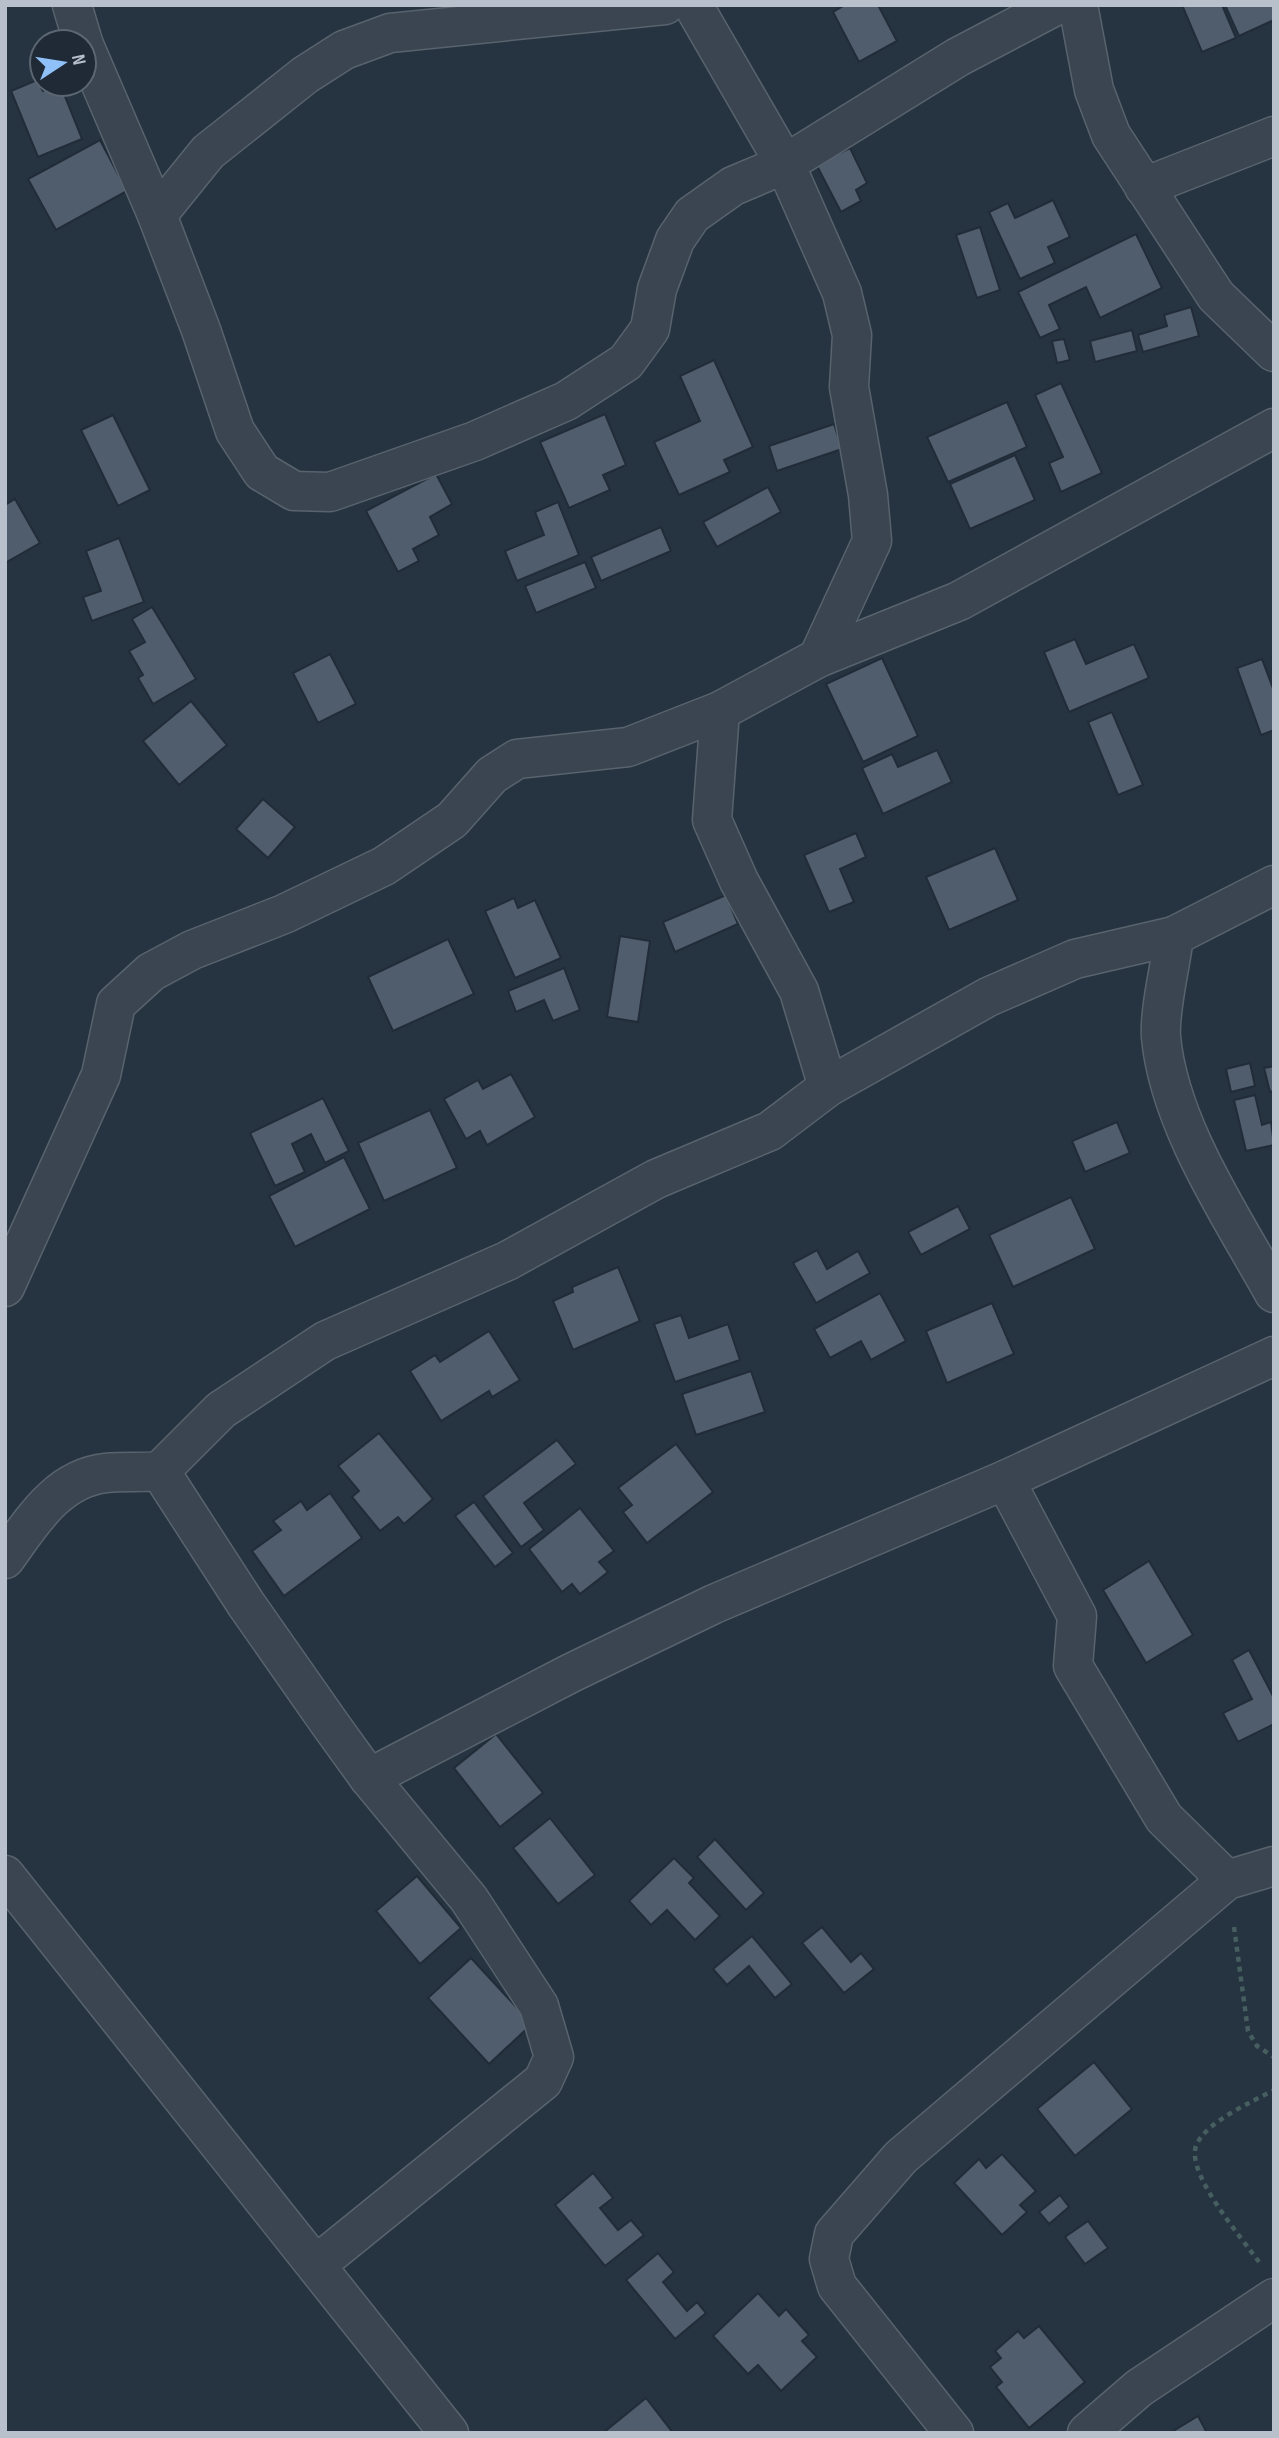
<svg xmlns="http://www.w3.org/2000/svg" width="1279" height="2438" font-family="'Sofia Sans Condensed',sans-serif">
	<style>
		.building { fill: #4f5d6c; stroke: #212c38; stroke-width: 2 }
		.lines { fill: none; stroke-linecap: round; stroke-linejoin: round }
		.minor-casing { stroke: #58636e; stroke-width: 41 }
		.path { stroke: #465e5f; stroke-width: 4.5; stroke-dasharray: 5 5; stroke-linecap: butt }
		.minor { stroke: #3a4551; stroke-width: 38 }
	</style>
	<rect width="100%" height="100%" fill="#263441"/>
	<!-- building -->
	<g class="building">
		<path d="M845,5H878L897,41L859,62L833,12Z"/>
		<path d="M1182,5H1222L1236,38L1202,52Z"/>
		<path d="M1225,5H1274V20L1239,36Z"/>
		<path d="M37,80L43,91L60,84L82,139L38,157L11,91Z"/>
		<path d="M100,140L127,191L56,230L28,179Z"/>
		<path d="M850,148L867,183L856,190L861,201L841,212L816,164Z"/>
		<path d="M1053,200L1070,237L1048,247L1055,263L1020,279L989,212L1008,203L1015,218Z"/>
		<path d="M980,227L1000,290L977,298L956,235Z"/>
		<path d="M1136,234L1162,288L1100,318L1086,287L1049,305L1060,329L1040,338L1018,292Z"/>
		<path d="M1191,307L1199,336L1143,352L1138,335L1167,326L1164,315Z"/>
		<path d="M1132,330L1137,351L1095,362L1090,341Z"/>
		<path d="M1064,339L1070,360L1057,363L1052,341Z"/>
		<path d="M714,360L753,447L724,460L730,472L679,495L654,442L700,421L680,376Z"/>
		<path d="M1061,383L1102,473L1061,492L1049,463L1063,457L1035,395Z"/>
		<path d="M1007,402L1027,447L948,482L927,437Z"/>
		<path d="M605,414L626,465L603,475L610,490L569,508L540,442Z"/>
		<path d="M113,415L150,490L118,506L81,430Z"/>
		<path d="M834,424L842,449L777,471L769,446Z"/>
		<path d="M1015,455L1035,500L970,529L950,484Z"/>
		<path d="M436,474L452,504L430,517L439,535L413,549L419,561L398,572L366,511Z"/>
		<path d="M768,487L781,512L717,547L703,522Z"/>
		<path d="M15,499L40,543L5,563V505Z"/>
		<path d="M558,502L579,555L517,581L505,551L544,535L535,512Z"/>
		<path d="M661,527L671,551L601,581L591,557Z"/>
		<path d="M119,538L144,602L92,621L83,597L101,591L86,551Z"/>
		<path d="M585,562L596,588L536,613L525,586Z"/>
		<path d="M152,607L196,679L153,704L138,678L143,675L129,651L145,642L132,619Z"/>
		<path d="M1075,639L1086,664L1134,644L1149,678L1069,712L1044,652Z"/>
		<path d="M330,654L356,704L318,723L293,673Z"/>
		<path d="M882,658L918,736L863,762L826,684Z"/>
		<path d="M1262,659L1274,691V730L1261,735L1237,668Z"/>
		<path d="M191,701L227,745L179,785L143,741Z"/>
		<path d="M1112,712L1143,785L1118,795L1088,722Z"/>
		<path d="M937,750L952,782L883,814L862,768L892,754L898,767Z"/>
		<path d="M263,799L295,827L268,858L236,829Z"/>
		<path d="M856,833L866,857L840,869L854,902L829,912L804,855Z"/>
		<path d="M995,848L1018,900L949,930L926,877Z"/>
		<path d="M726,895L738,924L675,952L663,922Z"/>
		<path d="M514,898L518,908L535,900L561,958L515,978L485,911Z"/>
		<path d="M620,936L650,941L638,1022L607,1017Z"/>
		<path d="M448,939L474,994L393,1031L368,977Z"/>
		<path d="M564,968L580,1010L553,1021L544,1000L516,1012L508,991Z"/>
		<path d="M1250,1063L1255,1086L1231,1092L1226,1069Z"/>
		<path d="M1274,1066V1091L1270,1092L1264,1068Z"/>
		<path d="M511,1074L535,1117L487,1145L480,1131L466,1139L444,1099L478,1080L483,1089Z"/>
		<path d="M1255,1095L1262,1125L1271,1122L1274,1145L1246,1151L1234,1100Z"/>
		<path d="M323,1098L349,1151L325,1163L311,1134L292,1144L305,1172L275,1186L250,1133Z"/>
		<path d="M430,1110L457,1168L384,1201L358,1143Z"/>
		<path d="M1117,1122L1130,1153L1085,1172L1072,1141Z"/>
		<path d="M344,1157L370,1209L295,1247L269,1196Z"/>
		<path d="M1071,1197L1095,1249L1013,1287L989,1235Z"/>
		<path d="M958,1206L970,1229L921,1255L908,1232Z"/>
		<path d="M817,1250L827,1269L858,1251L870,1273L816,1303L793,1263Z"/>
		<path d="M618,1267L640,1321L573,1350L553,1301L573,1292L572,1287Z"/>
		<path d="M880,1293L906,1341L871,1360L861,1341L830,1358L814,1329Z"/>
		<path d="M992,1303L1014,1354L947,1383L926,1331Z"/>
		<path d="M681,1315L689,1338L728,1324L740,1360L675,1382L654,1324Z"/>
		<path d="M489,1331L520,1380L492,1397L489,1391L441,1421L410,1371L435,1355L440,1362Z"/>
		<path d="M751,1371L765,1412L696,1435L682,1394Z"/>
		<path d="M379,1433L433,1499L404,1524L398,1517L380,1531L352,1497L359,1491L338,1466Z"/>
		<path d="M557,1440L576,1464L524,1503L544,1530L521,1547L483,1496Z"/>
		<path d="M676,1444L713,1492L647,1543L623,1512L632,1505L618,1488Z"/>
		<path d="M330,1493L362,1538L284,1596L252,1551L281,1530L273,1521L301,1501L307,1510Z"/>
		<path d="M474,1502L513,1553L495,1567L455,1516Z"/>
		<path d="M580,1508L614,1551L599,1562L608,1572L580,1594L572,1584L562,1592L529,1549Z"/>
		<path d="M1149,1561L1193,1635L1146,1663L1103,1590Z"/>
		<path d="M1249,1650L1274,1698V1724L1238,1742L1223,1713L1252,1699L1232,1660Z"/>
		<path d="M496,1734L543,1793L500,1827L454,1768Z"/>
		<path d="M550,1818L595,1875L558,1904L513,1848Z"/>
		<path d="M715,1839L764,1893L746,1910L697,1857Z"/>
		<path d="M674,1858L694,1878L689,1883L720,1916L695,1940L667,1910L651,1925L629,1901Z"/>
		<path d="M417,1876L461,1928L420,1964L376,1911Z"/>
		<path d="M822,1927L851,1962L861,1953L874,1969L844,1993L802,1943Z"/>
		<path d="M752,1936L792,1984L775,1998L749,1966L727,1985L713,1969Z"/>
		<path d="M471,1958L532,2024L489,2064L428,1998Z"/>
		<path d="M1094,2062L1132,2109L1075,2156L1037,2109Z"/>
		<path d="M1002,2154L1036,2191L1020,2205L1027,2212L1002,2235L954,2183L979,2159L986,2168Z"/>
		<path d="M593,2173L613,2198L600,2208L618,2230L631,2220L644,2235L605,2266L555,2205Z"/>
		<path d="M1060,2195L1069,2207L1049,2224L1039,2212Z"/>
		<path d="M1088,2221L1108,2248L1085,2264L1065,2237Z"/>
		<path d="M658,2253L674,2272L663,2282L687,2311L697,2302L706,2313L675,2339L626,2280Z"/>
		<path d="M758,2293L779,2316L786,2309L809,2335L802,2341L817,2357L781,2391L758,2365L748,2374L713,2336Z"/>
		<path d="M1039,2326L1085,2382L1029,2428L996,2387L1002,2382L990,2367L1001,2358L995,2351L1018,2331L1024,2338Z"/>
		<path d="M646,2398L673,2433H603Z"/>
		<path d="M1198,2416L1207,2433H1170Z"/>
	</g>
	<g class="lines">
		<!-- minor casing -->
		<g class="minor-casing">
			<g id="minor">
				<path d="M72,5L83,42"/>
				<path d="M693,5L785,164L842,293L852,335L849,387L868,495L872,541L818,658"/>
				<path d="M1078,5L1094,90L1111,135L1216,296L1274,352"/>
				<path d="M84,45L157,215L201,330L235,431L262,472L294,491L330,492L475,441L566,401L626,362L650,329L657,289L675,240L692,215L733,186L785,164L958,57L1057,5"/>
				<path d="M1144,187L1274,136"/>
				<path d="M157,215L208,152L305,75L344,50L390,33L665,5"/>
				<path d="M720,711L712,820L739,881L799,991L828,1087"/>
				<path d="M1274,885L1174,936C1171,964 1159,1010 1161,1037C1169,1125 1232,1217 1274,1293"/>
				<path d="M5,1287L101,1075L116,1004L151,972L192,950L284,914L384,866L452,820L492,775L517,759L628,747L720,711L818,658L959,601L1274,428"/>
				<path d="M160,1471L221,1410L325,1341L507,1261L656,1179L770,1131L828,1087L988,997L1075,959L1174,936"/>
				<path d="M1005,1480L1077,1616L1073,1666L1164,1818L1227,1880"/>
				<path d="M5,1559C31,1523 57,1478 106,1473C124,1471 142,1473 160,1471L246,1604L330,1724L369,1778L469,1899L539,2006L554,2057L543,2081L316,2265"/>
				<path d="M369,1778L571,1673L714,1604L1005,1480L1274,1356"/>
				<path d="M5,1875L449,2433"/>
				<path d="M954,2433L837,2286L829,2259L834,2234L901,2157L1227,1880L1274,1866"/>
				<path d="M1087,2433L1139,2388L1274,2298"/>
			</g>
		</g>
		<!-- path -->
		<g class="path">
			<path d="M1234,1927L1248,2031L1257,2046L1274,2057"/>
			<path d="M1259,2262C1242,2238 1186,2174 1196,2146C1205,2122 1252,2102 1274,2090"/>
		</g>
		<!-- minor -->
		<use href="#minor" class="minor"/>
	</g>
	<!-- border -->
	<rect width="1279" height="2438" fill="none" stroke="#b7c0cb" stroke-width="14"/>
	<!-- north arrow -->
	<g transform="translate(63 63) rotate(78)"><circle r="33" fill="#1f2a36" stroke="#5c6672" stroke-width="2"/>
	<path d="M0-5L12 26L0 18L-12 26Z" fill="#8fc0f8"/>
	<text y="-10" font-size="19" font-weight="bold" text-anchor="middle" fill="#b7c0cb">N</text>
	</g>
</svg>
